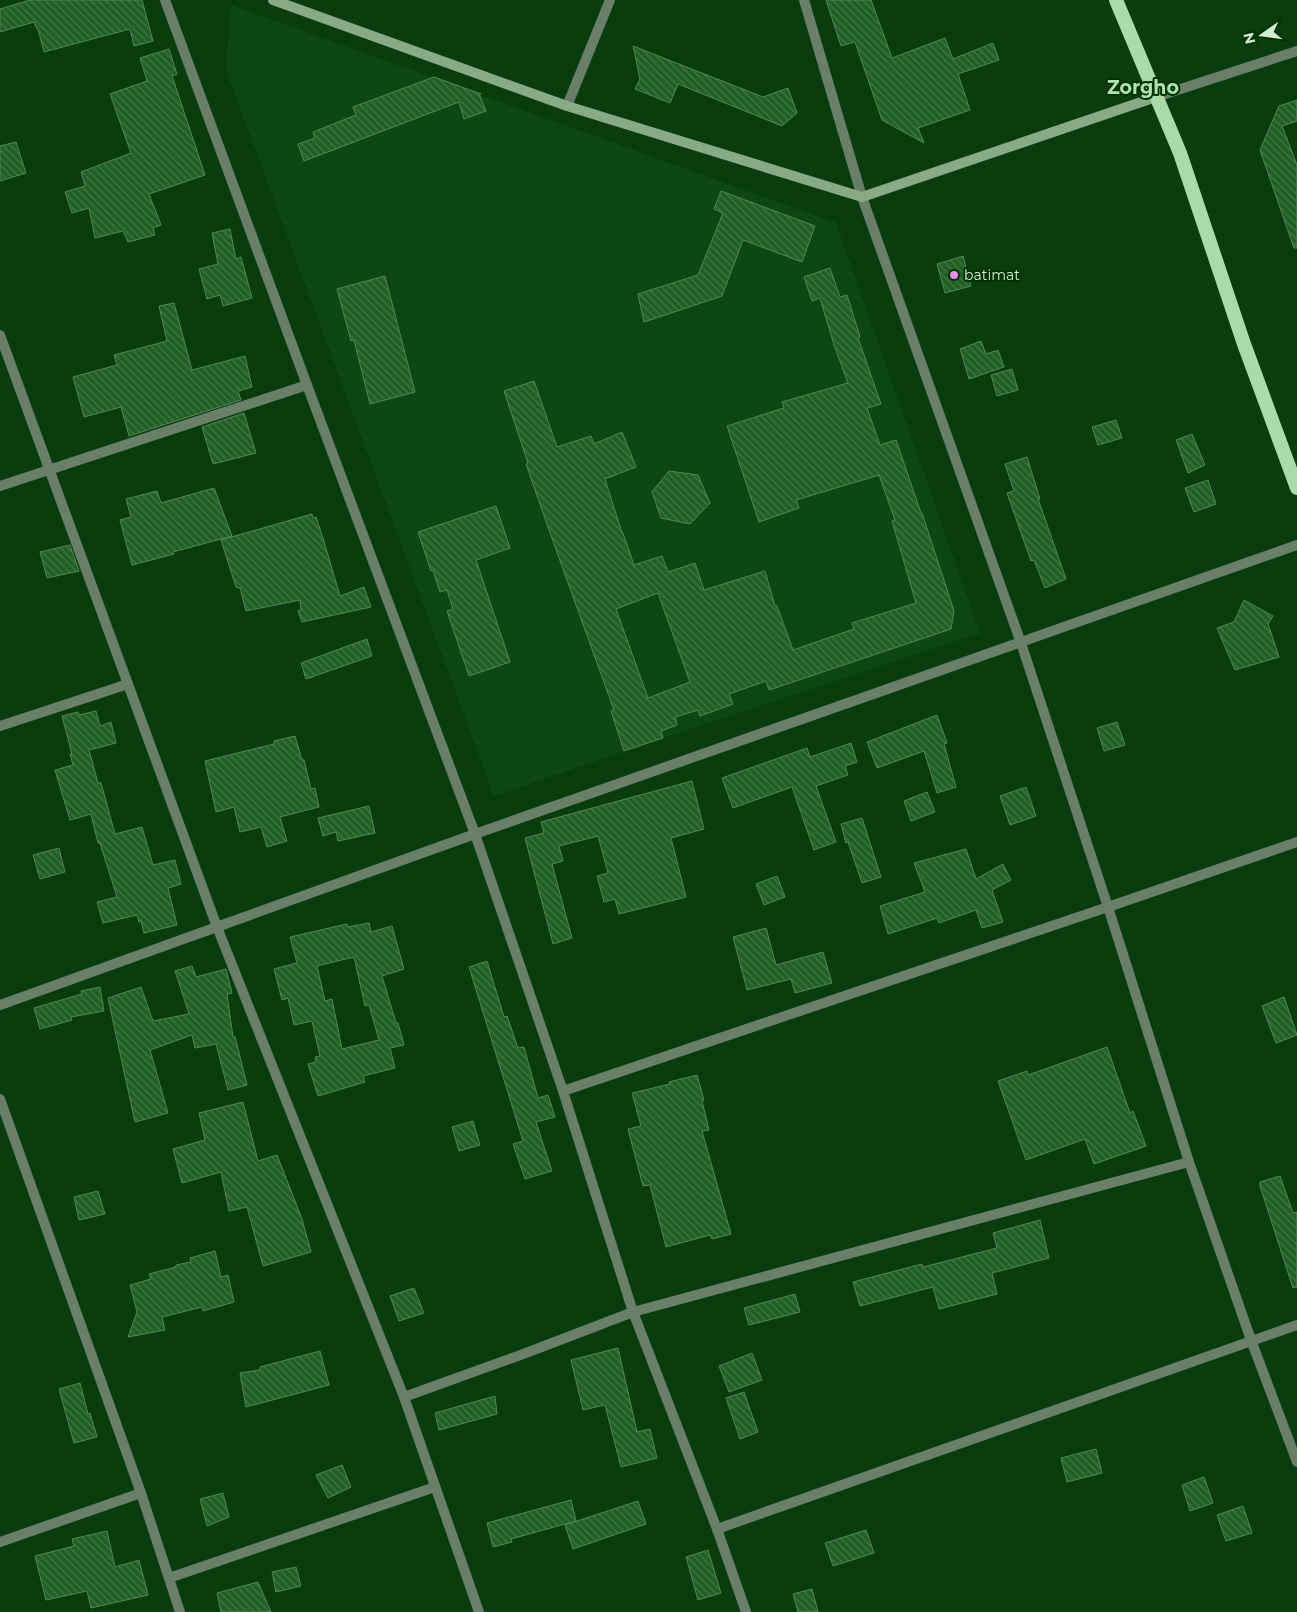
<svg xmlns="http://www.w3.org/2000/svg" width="1297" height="1612" font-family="Montserrat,sans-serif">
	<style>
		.built { fill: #0d4814 }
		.building { fill: url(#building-back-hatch); stroke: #558756; fill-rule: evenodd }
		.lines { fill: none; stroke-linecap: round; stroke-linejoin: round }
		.minor { stroke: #697f69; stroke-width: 10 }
		.secondary { stroke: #88aa87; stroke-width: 10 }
		.trunk { stroke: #aadaa8; stroke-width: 14 }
		.poi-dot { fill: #ef8bf7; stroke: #003203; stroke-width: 2 }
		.labels { text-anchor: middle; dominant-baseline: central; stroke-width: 4; stroke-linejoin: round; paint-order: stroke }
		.poi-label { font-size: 14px; fill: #d2ecd1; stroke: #003203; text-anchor: start }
		.district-label { font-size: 19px; font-weight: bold; fill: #aee3ad; stroke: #003203 }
	</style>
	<defs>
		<pattern id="building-back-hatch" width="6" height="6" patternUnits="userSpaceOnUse" patternTransform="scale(1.25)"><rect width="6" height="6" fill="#216025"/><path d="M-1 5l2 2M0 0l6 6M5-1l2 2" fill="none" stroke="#407744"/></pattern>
	</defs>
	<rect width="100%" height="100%" fill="#093d0e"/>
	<!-- built -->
	<path class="built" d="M231,5L836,223L980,633L663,738L494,796L226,70Z"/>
	<!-- building -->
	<g class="building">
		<path d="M30,0H142L153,41L134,46L130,29L44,52L38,29H37L34,22L0,32V9Z"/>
		<path d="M826,0H871L892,58L945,38L953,59L993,43L999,60L958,74L970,110L918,128L924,143L882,120L855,42L841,46Z"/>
		<path d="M633,46L763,97L788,88L797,113L782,126L678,84L670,103L635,89L640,79Z"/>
		<path d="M169,49L177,74L172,76L205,175L149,194L161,225L153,228L155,235L128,242L123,231L95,238L89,208L72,213L65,192L85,186L81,172L131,153L110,94L147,81L140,58Z"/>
		<path d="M434,77L481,94H479L486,111L464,119L459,102L304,161L298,144L315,138L313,132L356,115L353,107Z"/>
		<path d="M1297,100V121L1282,126L1297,165V248H1294L1260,150L1279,106Z"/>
		<path d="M16,142L26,173L0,181V146Z"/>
		<path d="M721,191L815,226L802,262L743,240L722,296L644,322L638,294L698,275L723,213L714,209Z"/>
		<path d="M230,229L236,259L241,257L252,298L223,306L220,295L207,299L199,269L218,264L212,233Z"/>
		<path d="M963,256L971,286L945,293L937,264Z"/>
		<path d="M830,268L840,297L847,295L860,337L858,338L881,404L867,408L880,445L896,440L921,513H922L954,611L951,629L769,690L766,681L729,694L733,704L700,716L698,710L675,717L677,725L661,731L663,738L624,751L611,711L614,710L549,530L526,464L528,463L504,391L534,381L557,447L591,436L594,444L622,432L636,467L605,479L622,533H623L634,565L662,556L668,572L695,563L704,590L765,571L775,606H777L793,650L854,629L852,623L916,603L892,521L895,520L879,475L796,500L799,508L759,522L727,426L784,408L782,402L848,383L834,345L820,298L812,301L804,277ZM658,593L690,682L648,698L616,609Z"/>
		<path d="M385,276L415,392L370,404L354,340L351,341L337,289Z"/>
		<path d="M174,303L192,370L245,356L252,387L238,391L241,400L129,436L121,407L84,417L73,377L117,365L114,355L167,341L159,306Z"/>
		<path d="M981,341L986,354L998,350L1004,367L969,379L960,349Z"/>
		<path d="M1012,369L1018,390L997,396L991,375Z"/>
		<path d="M244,413L256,453L213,464L202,427Z"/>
		<path d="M1116,420L1122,438L1098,445L1092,427Z"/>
		<path d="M1192,434L1205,465L1188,473L1176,440Z"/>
		<path d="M1027,457L1040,499H1038L1066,579L1045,588L1034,560L1031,561L1007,493L1014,491L1005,464Z"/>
		<path d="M669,471L698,475L710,503L690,524L661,518L652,492Z"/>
		<path d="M1208,480L1216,504L1194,512L1185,488Z"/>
		<path d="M214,488L232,536L173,552L174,554L132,565L120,520L131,517L126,499L157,491L161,503Z"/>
		<path d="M496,506L510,548L476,560L510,662L469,676L447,611L453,609L447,590L440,592L433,570L431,571L418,532Z"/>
		<path d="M312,514L313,518L316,517L323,538L340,596L364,587L371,607L302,622L298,611L301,610L300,600L246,611L240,588L236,587L221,540Z"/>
		<path d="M70,545L79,571L47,578L40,552Z"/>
		<path d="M1244,600L1273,616L1268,624L1279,657L1235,670L1217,628L1234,622Z"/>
		<path d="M367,639L372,656L306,679L301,663Z"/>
		<path d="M96,711L100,726L111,722L116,743L89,750L98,783H101L115,834L142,827L153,865L175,860L181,884L168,888L177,925L144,933L141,921L139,922L137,915L103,923L97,902L117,897L100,843H98L91,814L70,820L55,770L73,765L70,754H72L62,716L78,712L79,715Z"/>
		<path d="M937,715L947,743L944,744L956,787L937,793L924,751L877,768L867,742Z"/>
		<path d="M1117,722L1125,745L1104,751L1097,728Z"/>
		<path d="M295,736L302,760H304L311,789L315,788L319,807L280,817L287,841L267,847L261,827L240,832L234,807L216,812L205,761L274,744V741Z"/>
		<path d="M851,743L857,762L845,766L848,775L816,786L836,842L814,850L792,787L733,808L722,778L807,748L810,757Z"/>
		<path d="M692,781L704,829L671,838L686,897L619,914L615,899L604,902L597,876L608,873L598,836L559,846L563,861L552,864L572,938L553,944L525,838L544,833L541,822Z"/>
		<path d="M1026,787L1036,816L1010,825L1000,796Z"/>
		<path d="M927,792L935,812L911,821L904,801Z"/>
		<path d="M369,806L375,833L338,841L336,832L323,836L318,818Z"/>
		<path d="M862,818L881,877L862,883L848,842L846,843L841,824Z"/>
		<path d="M59,848L65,872L40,879L33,855Z"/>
		<path d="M966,849L976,879L1003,864L1011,880L992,890L1003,922L982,928L976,910L939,923L937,918L888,934L880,906L925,892L914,863Z"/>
		<path d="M777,876L785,897L764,905L756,884Z"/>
		<path d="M369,923L371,932L392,926L404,969L382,976L396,1023H398L404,1045L390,1048L395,1068L363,1076L365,1082L318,1096L308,1064L316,1062L315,1057L320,1056L312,1021L294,1025L288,998L282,1000L274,969L297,963L290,937L347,924V927ZM354,957L365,1006L369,1005L379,1040L342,1049L332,999L325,1001L317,966Z"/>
		<path d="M766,928L776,965L823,952L832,983L795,993L791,979L747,990L733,937Z"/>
		<path d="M487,961L504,1017L507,1016L518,1048L524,1047L538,1098L548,1095L555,1117L536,1122L552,1171L525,1179L513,1144L523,1141L469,967Z"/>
		<path d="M192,966L196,977L226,969L232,993L227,994L233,1037H235L247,1085L228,1090L216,1044L195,1048L192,1035L150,1050L168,1113L135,1122L108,998L141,987L153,1021L189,1014L175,971Z"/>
		<path d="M100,987L104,1011L71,1017L72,1020L40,1029L34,1008L82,994L81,991Z"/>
		<path d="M1284,997L1297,1035L1276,1043L1262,1006Z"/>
		<path d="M1107,1047L1130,1113L1133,1111L1146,1146L1094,1164L1085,1139L1026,1160L998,1081L1027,1071L1028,1075Z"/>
		<path d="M697,1075L704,1100L702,1101L709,1130L702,1131L731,1234L712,1239L710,1235L666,1247L650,1185L643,1186L628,1129L641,1126L632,1093L670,1084L669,1082Z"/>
		<path d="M243,1102L258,1161L277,1155L302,1219L311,1252L263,1266L247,1207L229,1211L221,1172L182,1183L173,1149L205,1140L199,1113Z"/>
		<path d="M473,1121L480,1145L459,1151L452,1127Z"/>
		<path d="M1280,1176L1293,1213L1297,1212V1287L1293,1288L1260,1186V1182Z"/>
		<path d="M98,1191L105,1214L79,1220L74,1197Z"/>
		<path d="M1040,1220L1049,1258L992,1273L997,1294L939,1309L933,1287L860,1306L853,1282L922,1264L923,1267L997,1248L993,1233Z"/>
		<path d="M215,1251L221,1277L228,1275L234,1302L203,1311L202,1307L162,1317L165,1330L128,1337L137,1312L130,1285L151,1279L149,1274L176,1267V1265L191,1262L190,1258Z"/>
		<path d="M414,1288L424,1313L399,1321L390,1296Z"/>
		<path d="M795,1294L800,1312L749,1325L744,1308Z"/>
		<path d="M618,1348L637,1432L650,1429L657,1458L621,1467L605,1405L583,1410L571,1360Z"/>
		<path d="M320,1351L329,1385L246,1407L240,1373L260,1370V1367Z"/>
		<path d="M752,1353L762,1380L729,1392L719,1366Z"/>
		<path d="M80,1383L88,1414L90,1413L97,1437L74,1443L59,1389Z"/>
		<path d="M744,1392L758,1432L740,1439L726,1398Z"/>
		<path d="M495,1396L497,1414L439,1430L435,1413Z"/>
		<path d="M1096,1449L1102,1473L1067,1482L1061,1458Z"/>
		<path d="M342,1465L351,1487L328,1498L316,1475Z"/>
		<path d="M1204,1477L1213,1503L1190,1511L1182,1485Z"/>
		<path d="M223,1493L229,1517L207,1526L200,1499Z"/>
		<path d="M571,1500L576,1521L511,1539L512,1542L493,1547L487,1523Z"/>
		<path d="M638,1501L646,1524L573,1549L565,1525Z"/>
		<path d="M1243,1506L1252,1533L1226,1541L1217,1515Z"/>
		<path d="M866,1530L874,1553L833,1566L825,1543Z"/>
		<path d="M107,1531L115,1567L139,1560L148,1595L91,1608L87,1591L46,1600L35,1556L74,1546L72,1539Z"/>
		<path d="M708,1550L721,1593L698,1600L686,1557Z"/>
		<path d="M296,1567L301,1586L276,1592L272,1572Z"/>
		<path d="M258,1582L271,1612H221L217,1593Z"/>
		<path d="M812,1589L818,1612H798L793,1594Z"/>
	</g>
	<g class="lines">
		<!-- minor -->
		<g class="minor">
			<path d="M165,0L307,385L475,834L563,1091L633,1312L717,1529L746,1612"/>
			<path d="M804,0L862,197L1021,643L1108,907L1189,1162L1251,1340L1297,1462"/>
			<path d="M1156,97L1297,51"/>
			<path d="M567,106L610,0"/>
			<path d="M0,335L217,927L404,1397L479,1612"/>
			<path d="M0,486L307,385"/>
			<path d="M0,726L128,684"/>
			<path d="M0,1005L475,834L1297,545"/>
			<path d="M563,1091L1108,907L1297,842"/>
			<path d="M0,1099L141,1493L180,1612"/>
			<path d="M404,1397L526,1353L633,1312L1189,1162"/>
			<path d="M717,1529L1297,1325"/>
			<path d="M0,1542L141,1493"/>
			<path d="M169,1578L435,1487"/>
		</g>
		<!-- secondary -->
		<path class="secondary" d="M273,0L567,106L862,197L1156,97"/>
		<!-- trunk -->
		<path class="trunk" d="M1116,0L1180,153L1244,344L1297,488"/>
	</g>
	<!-- markers -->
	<circle class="poi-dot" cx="954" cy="275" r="5"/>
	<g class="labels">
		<!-- poi labels -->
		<g class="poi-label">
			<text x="964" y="275">batimat</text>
		</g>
		<!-- district labels -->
		<g class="district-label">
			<text x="1143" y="87">Zorgho</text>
		</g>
	</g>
	<!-- north arrow -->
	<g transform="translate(1262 35) rotate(256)" stroke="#003203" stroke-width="4" paint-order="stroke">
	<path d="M0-4L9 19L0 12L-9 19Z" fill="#d2ecd1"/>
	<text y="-8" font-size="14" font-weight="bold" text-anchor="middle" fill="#d2ecd1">N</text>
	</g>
</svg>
